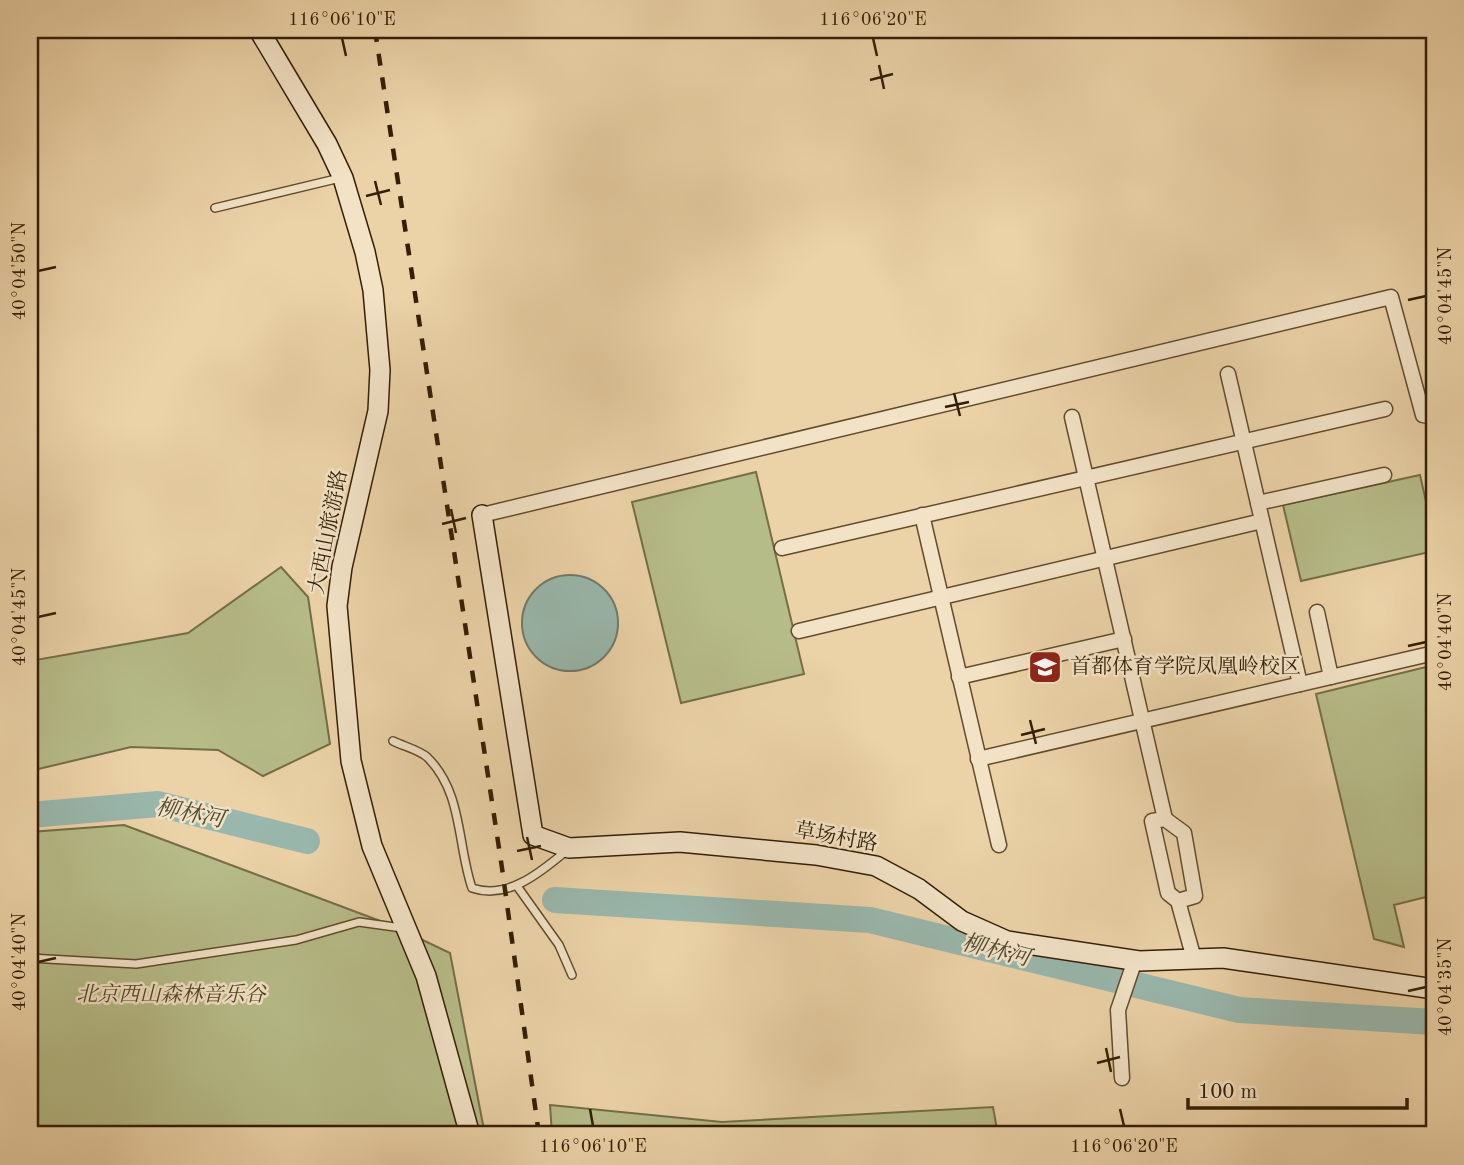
<svg xmlns="http://www.w3.org/2000/svg" width="1464" height="1165" font-family="'Old Standard TT','Noto Serif SC',serif">
	<style>
		.green { fill: #b6bc88; stroke: #756e46; stroke-width: 2 }
		.water { fill: #99b7ac; stroke: #717a69; stroke-width: 2 }
		.lines { fill: none; stroke-linecap: round; stroke-linejoin: round }
		.river { stroke: #99b7ac; stroke-width: 26 }
		.lane-casing { stroke: #624c2d; stroke-width: 10 }
		.street-casing { stroke: #624c2d; stroke-width: 17 }
		.secondary-casing { stroke: #341f04; stroke-width: 22 }
		.lane { stroke: #f2e2c6; stroke-width: 7 }
		.street { stroke: #f2e2c6; stroke-width: 14 }
		.secondary { stroke: #f2e2c6; stroke-width: 19 }
		.rail { stroke: #341f04; stroke-width: 4.5; stroke-dasharray: 12 12; stroke-linecap: butt }
		.ticks { fill: none; stroke: #341f04; stroke-width: 2.5 }
		.labels { text-anchor: middle; dominant-baseline: central; stroke-width: 5; stroke-linejoin: round; paint-order: stroke }
		.street-label { font-size: 21px; fill: #341f04; stroke: #f2e2c6 }
		.poi-label { font-size: 21px; fill: #341f04; stroke: #f2e2c6; text-anchor: start }
		.park-label { font-size: 21px; font-style: italic; fill: #544625; stroke: #f2e2c6 }
		.water-label { font-size: 23px; font-style: italic; fill: #524d36; stroke: #f2e2c6 }
		.neatline { fill: none; stroke: #341f04; stroke-width: 2.5 }
		.ticks-label { font-size: 18px; text-anchor: middle; fill: #341f04 }
	</style>
	<rect width="100%" height="100%" fill="#ebd2a7"/>
	<filter id="stains"><feTurbulence type="fractalNoise" baseFrequency=".00286" numOctaves="4"/><feColorMatrix values="0 0 0 0 .2 0 0 0 0 .09 0 0 0 0 .02 0 0 0 .5 -.17"/></filter>
	<radialGradient id="worn" r=".72"><stop offset=".6" stop-color="#630" stop-opacity="0"/><stop offset="1" stop-color="#630" stop-opacity=".3"/></radialGradient>
	<!-- green -->
	<g class="green">
		<path d="M756,472L804,674L681,703L632,502Z"/>
		<path d="M1420,475L1434,537V551L1301,581L1283,505Z"/>
		<path d="M281,567L308,597L330,744L263,776L218,750L131,747L30,771V661L188,633Z"/>
		<path d="M1434,665V895L1394,905L1404,947L1374,939L1316,694Z"/>
		<path d="M124,825L391,925L450,953L485,1135H30V832Z"/>
		<path d="M550,1105L722,1122L993,1107L998,1135H552Z"/>
	</g>
	<!-- water -->
	<circle class="water" cx="570" cy="623" r="48"/>
	<g class="lines">
		<!-- river -->
		<g class="river">
			<path d="M30,815L158,804L307,841"/>
			<path d="M555,900L870,920L1239,1010L1434,1022"/>
		</g>
		<!-- lane casing -->
		<g class="lane-casing">
			<g id="lane">
				<path d="M215,208L340,178"/>
				<path d="M393,741C403,746 419,750 427,757C463,792 457,844 472,888C507,900 540,873 566,851"/>
				<path d="M517,886L559,945L572,975"/>
				<path d="M30,958L136,964L296,940L359,922L402,928"/>
			</g>
		</g>
		<!-- street casing -->
		<g class="street-casing">
			<g id="street">
				<path d="M1228,374L1300,684"/>
				<path d="M1072,417L1165,819"/>
				<path d="M1258,503L1384,475"/>
				<path d="M482,515L1391,297L1423,415L1434,417"/>
				<path d="M922,515L999,845"/>
				<path d="M782,548L1385,409"/>
				<path d="M1317,612L1331,677"/>
				<path d="M799,631L1262,521"/>
				<path d="M959,677L1124,639"/>
				<path d="M978,759L1434,653"/>
				<path d="M1178,901L1168,893L1152,821L1165,819L1184,833L1195,896L1178,901L1194,959"/>
				<path d="M1122,1078L1118,1010L1135,960"/>
			</g>
		</g>
		<!-- secondary casing -->
		<g class="secondary-casing">
			<g id="secondary">
				<path d="M259,30L327,144L343,178L365,252L373,290L380,370L378,411L342,567L337,606L351,761L372,846L426,976L470,1135"/>
				<path d="M482,515L533,835L569,848L680,842L816,855L876,866L919,889L962,921L1007,941L1139,961L1223,958L1434,989"/>
			</g>
		</g>
		<!-- lane -->
		<use href="#lane" class="lane"/>
		<!-- street -->
		<use href="#street" class="street"/>
		<!-- secondary -->
		<use href="#secondary" class="secondary"/>
		<!-- rail -->
		<path class="rail" d="M375,30L502,868L539,1135"/>
	</g>
	<!-- ticks -->
	<path class="ticks" d="M342,38L346,56M873,38L877,56M879,65L884,89M870,80L893,74M375,181L381,205M366,196L390,190M38,271L56,267M1408,300L1426,296M954,393L960,416M945,407L969,402M451,509L456,533M442,524L466,518M38,617L56,613M1408,646L1426,642M1030,720L1036,744M1021,735L1045,729M527,837L532,860M517,851L541,846M38,962L56,958M1408,991L1426,987M1106,1048L1111,1072M1097,1063L1120,1057M590,1109L593,1126M1120,1109L1124,1126"/>
	<!-- icons -->
	<defs>
		<g id="university-square" transform="scale(1.75)"><rect x="-9" y="-9" width="18" height="18" rx="4" fill="#8f2418" stroke="#f2e2c6"/><path d="M0-5L7-2L0 1L-7-2ZM-4 1L0 2.5L4 1V4Q0 6-4 4Z" fill="#fff"/></g>
	</defs>
	<g fill-rule="evenodd">
		<use href="#university-square" x="1045" y="667"/>
	</g>
	<g class="labels">
		<!-- street labels -->
		<g class="street-label">
			<text transform="translate(329 532) rotate(-79)">大西山旅游路</text>
			<text transform="translate(836 838) rotate(10)">草场村路</text>
		</g>
		<!-- poi labels -->
		<g class="poi-label">
			<text x="1070" y="667">首都体育学院凤凰岭校区</text>
		</g>
		<!-- park labels -->
		<g class="park-label">
			<text x="171" y="995">北京西山森林音乐谷</text>
		</g>
		<!-- water labels -->
		<g class="water-label">
			<text transform="translate(190 814) rotate(11)">柳林河</text>
			<text transform="translate(996 951) rotate(14)">柳林河</text>
		</g>
	</g>
	<!-- margin -->
	<rect width="1464" height="1165" fill="none" stroke="#ebd2a7" stroke-width="77"/>
	<!-- scale -->
	<path d="M1188 1098v10h219v-10" fill="none" stroke="#341f04" stroke-width="3.5"/>
	<text x="1198" y="1098" font-size="21" fill="#341f04" stroke="#f2e2c6" stroke-width="5" paint-order="stroke">100 m</text>
	<rect x="38" y="38" width="1388" height="1088" class="neatline"/>
	<g class="ticks-label">
		<text x="342" y="25">116°06'10"E</text>
		<text x="873" y="25">116°06'20"E</text>
		<text transform="translate(19 271) rotate(-90)" y="6">40°04'50"N</text>
		<text transform="translate(1445 296) rotate(-90)" y="6">40°04'45"N</text>
		<text transform="translate(19 617) rotate(-90)" y="6">40°04'45"N</text>
		<text transform="translate(1445 642) rotate(-90)" y="6">40°04'40"N</text>
		<text transform="translate(19 962) rotate(-90)" y="6">40°04'40"N</text>
		<text transform="translate(1445 987) rotate(-90)" y="6">40°04'35"N</text>
		<text x="593" y="1152">116°06'10"E</text>
		<text x="1124" y="1152">116°06'20"E</text>
	</g>
	<rect width="100%" height="100%" filter="url(#stains)"/>
	<rect width="100%" height="100%" fill="url(#worn)"/>
</svg>
